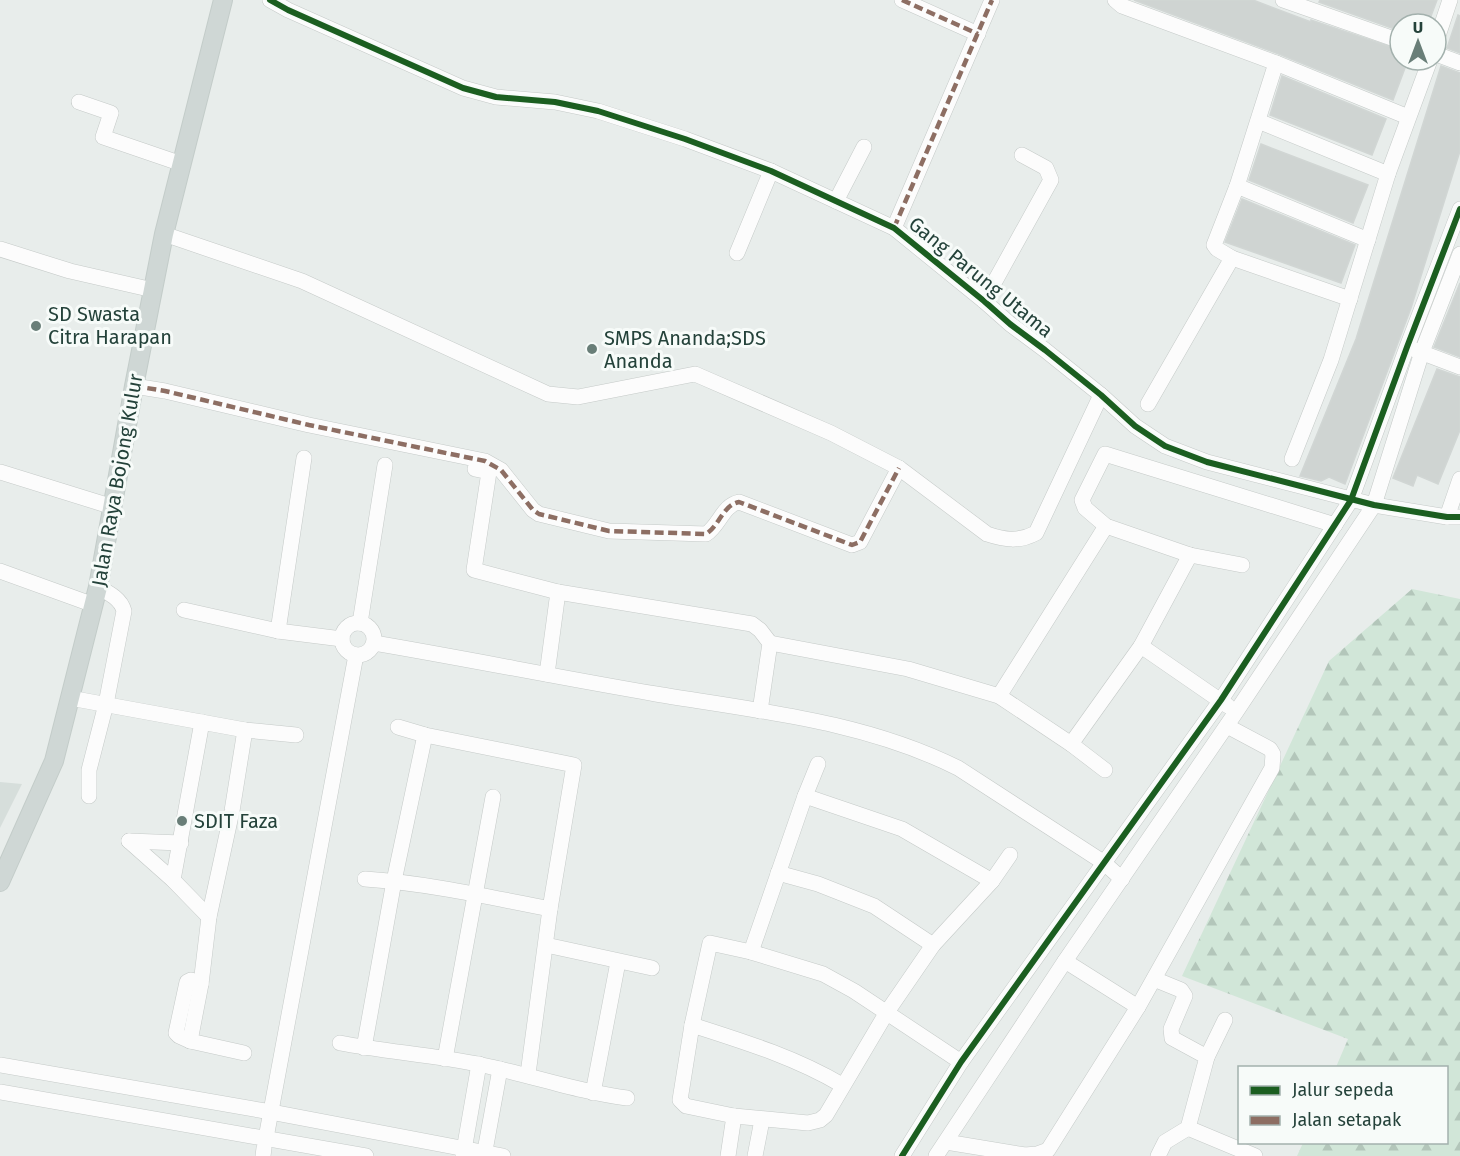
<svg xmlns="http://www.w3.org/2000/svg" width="1460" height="1156" font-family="'Fira Sans',sans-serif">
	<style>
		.built { fill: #d6dedb }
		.forest { fill: url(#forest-firs) }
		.building { fill: #cfd4d2; stroke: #d1d6d4; stroke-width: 1.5 }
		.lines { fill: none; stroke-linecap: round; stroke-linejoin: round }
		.minor-casing { stroke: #c5cac8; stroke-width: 16 }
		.major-casing { stroke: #c3ccc9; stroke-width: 20 }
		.minor { stroke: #fcfcfc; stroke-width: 15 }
		.major { stroke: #cfd7d5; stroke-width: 18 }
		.quiet { stroke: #8d6e63; stroke-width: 4.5; stroke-dasharray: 9 4.5; stroke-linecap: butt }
		.cycleway-casing { stroke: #f7fbf9; stroke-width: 10 }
		.cycleway { stroke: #1b5e20; stroke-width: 6 }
		.poi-dot { fill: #697e78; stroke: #f7fbf9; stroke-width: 2 }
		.labels { text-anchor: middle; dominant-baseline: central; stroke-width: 6; stroke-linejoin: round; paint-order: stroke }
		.street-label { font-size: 20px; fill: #24423a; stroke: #f7fbf9 }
		.poi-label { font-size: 20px; fill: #24423a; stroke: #f7fbf9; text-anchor: start }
	</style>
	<defs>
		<pattern id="forest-firs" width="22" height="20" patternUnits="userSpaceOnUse" patternTransform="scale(1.5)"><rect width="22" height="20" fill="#d1e6d8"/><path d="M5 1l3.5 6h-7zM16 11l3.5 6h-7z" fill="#b3c6ba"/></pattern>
	</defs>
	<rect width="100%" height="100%" fill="#e8edeb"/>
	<!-- built -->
	<path class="built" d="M0,782L22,784L0,828Z"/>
	<!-- forest -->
	<path class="forest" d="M1412,589L1460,599V1156H1297L1303,1143L1446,1142V1068L1336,1067L1348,1039L1182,976L1329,661Z"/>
	<!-- building -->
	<g class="building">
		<path d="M1134,0H1253L1311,22V20L1400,50L1397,56L1400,57V60H1408L1393,100L1279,54Z"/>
		<path d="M1320,0H1437L1428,24H1400V31L1319,2Z"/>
		<path d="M1458,15L1460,16V53L1447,48Z"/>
		<path d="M1441,66L1460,73V151L1411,308L1345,484L1329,477L1321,481L1300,476L1356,339Z"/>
		<path d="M1282,76L1386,119L1372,155L1270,115Z"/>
		<path d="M1261,144L1368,185L1353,223L1249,180Z"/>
		<path d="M1242,199L1355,245L1341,283L1225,242Z"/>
		<path d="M1460,283V357L1434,347Z"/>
		<path d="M1437,369L1460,377V430L1438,484L1417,475L1413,486L1393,478Z"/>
	</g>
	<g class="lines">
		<!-- minor casing -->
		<g class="minor-casing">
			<g id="minor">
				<path d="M270,0L288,10L463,88L496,97L555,102L598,111L685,139L771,171L894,228L984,301L1010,324L1045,350L1101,395L1135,426L1165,446L1207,462L1374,505L1447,517H1460"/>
				<path d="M902,0L978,34"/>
				<path d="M1115,0L1122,6L1276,63L1408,117"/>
				<path d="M1283,0L1400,41"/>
				<path d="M1436,42L1450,0"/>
				<path d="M1436,54L1460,63"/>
				<path d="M1276,63L1237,186L1214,245L1217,249L1232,258L1350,299"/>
				<path d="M79,102L111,113L103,137L182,164"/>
				<path d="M1258,121L1388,174"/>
				<path d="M1237,186L1368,240"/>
				<path d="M836,201L864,147"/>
				<path d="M894,228L992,0"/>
				<path d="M164,234L302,281L548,394L578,397L695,374L831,433L899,468L987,534C1005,540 1019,542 1036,533L1101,395"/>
				<path d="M0,249L70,271L153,290"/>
				<path d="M737,253L771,171"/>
				<path d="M984,301L1051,180L1046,168L1022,155"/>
				<path d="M1415,350L1460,367"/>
				<path d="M134,386L165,391L309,425L485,461L501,470L533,510L539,514L609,531L706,534C719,526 723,505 739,502L852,545L860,542L899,468"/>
				<path d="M1148,404L1232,258"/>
				<path d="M1292,459L1331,360L1388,174L1430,60"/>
				<path d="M475,469L489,472L474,570L558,592L752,624L760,630L770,643L760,711"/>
				<path d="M0,472L113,507"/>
				<path d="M1447,517L1460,479"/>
				<path d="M1242,565L1190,555L1106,526L1085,508L1082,500L1105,454L1335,525"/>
				<path d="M0,571L94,605"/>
				<path d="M184,610L278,631L342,639"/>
				<circle cx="358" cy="639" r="16"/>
				<path d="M360,623L385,465"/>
				<path d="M278,631L304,458"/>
				<path d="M374,643C468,659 562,678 656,694C758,711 864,721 958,768L1103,862L1122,879"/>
				<path d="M770,643L908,669L999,696L1071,744L1105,770"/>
				<path d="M1141,646L1228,706"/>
				<path d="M547,674L558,592"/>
				<path d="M999,696L1106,526"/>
				<path d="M70,698L245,730L296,735"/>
				<path d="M398,727L425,735L574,765L550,909L528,1074"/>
				<path d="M1071,744L1141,646L1190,555"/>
				<path d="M89,796V770L106,704L124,611C121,599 109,593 98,587"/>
				<path d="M805,796L902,829L992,881"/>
				<path d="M129,841L173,880L209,917"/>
				<path d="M129,841L181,843"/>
				<path d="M778,873L818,884L874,906L933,945"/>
				<path d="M365,879C427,883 489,897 550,909"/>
				<path d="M173,880L202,722"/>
				<path d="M546,945L652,968"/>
				<path d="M751,952L805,796L818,764"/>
				<path d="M1065,961L1138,1007"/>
				<path d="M1154,979L1181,990L1185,996L1171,1029L1172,1038L1207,1057L1188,1128L1165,1142L1158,1156"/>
				<path d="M692,1025C745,1042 794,1057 842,1085"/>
				<path d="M190,1041L179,1036L176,1033L187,982L191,980L201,984"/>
				<path d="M340,1043C387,1052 436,1055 482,1065C531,1075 578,1092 627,1098"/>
				<path d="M364,1048L394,881L425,735"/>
				<path d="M244,1053L190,1041L201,984L209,917L232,811L245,730"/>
				<path d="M1207,1057L1225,1020"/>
				<path d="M445,1059L493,797"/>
				<path d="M961,1062L854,991L823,974L751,952L710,943L692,1025L680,1100L686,1106L734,1116L808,1123L820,1120L826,1115L887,1012L933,945L992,881L1010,855"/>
				<path d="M0,1065L271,1112L503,1156"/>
				<path d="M0,1092L366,1156"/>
				<path d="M593,1093L618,962"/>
				<path d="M1188,1128L1255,1156"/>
				<path d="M266,1138L356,655"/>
				<path d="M946,1142L1025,1155L1037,1154L1048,1150L1138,1007L1272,768L1273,754L1270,749L1227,726"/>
				<path d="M263,1156L264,1148"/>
				<path d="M463,1156L479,1064"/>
				<path d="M484,1156L500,1069"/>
				<path d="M728,1156L734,1116"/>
				<path d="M755,1156L762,1120"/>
				<path d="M902,1156L961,1062L1221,700L1351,500L1407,347L1460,209"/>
				<path d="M936,1156L1065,961L1236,712L1374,505L1422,352L1460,254"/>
			</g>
		</g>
		<!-- major casing -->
		<g class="major-casing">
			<path id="major" d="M0,882L54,761L98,587L134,386L164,234L223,0"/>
		</g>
		<!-- minor -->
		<use href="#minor" class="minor"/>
		<!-- major -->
		<use href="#major" class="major"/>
		<!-- quiet -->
		<g class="quiet">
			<path d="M902,0L978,34"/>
			<path d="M894,228L992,0"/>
			<path d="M134,386L165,391L309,425L485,461L501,470L533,510L539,514L609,531L706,534C719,526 723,505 739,502L852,545L860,542L899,468"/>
		</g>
		<!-- cycleway casing -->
		<g class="cycleway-casing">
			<g id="cycleway">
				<path d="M270,0L288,10L463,88L496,97L555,102L598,111L685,139L771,171L894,228L984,301L1010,324L1045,350L1101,395L1135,426L1165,446L1207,462L1374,505L1447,517H1460"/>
				<path d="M902,1156L961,1062L1221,700L1351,500L1407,347L1460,209"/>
			</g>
		</g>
		<!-- cycleway -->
		<use href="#cycleway" class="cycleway"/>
	</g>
	<!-- markers -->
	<g class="poi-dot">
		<circle cx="36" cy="326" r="6"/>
		<circle cx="592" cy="349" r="6"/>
		<circle cx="182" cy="821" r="6"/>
	</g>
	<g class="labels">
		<!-- street labels -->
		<g class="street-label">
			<text transform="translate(981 277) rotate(39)">Gang Parung Utama</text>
			<text transform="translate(117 480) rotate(-80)">Jalan Raya Bojong Kulur</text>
		</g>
		<!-- poi labels -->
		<g class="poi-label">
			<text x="48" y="314">SD Swasta<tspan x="48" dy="23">Citra Harapan</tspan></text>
			<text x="604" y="338">SMPS Ananda;SDS<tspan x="604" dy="23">Ananda</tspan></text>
			<text x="194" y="821">SDIT Faza</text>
		</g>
	</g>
	<!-- legend -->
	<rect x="1238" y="1066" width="210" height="78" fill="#f7fbf9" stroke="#a3b1ad" stroke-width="1.5"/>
	<rect x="1250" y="1086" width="30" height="9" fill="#1b5e20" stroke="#a3b1ad" stroke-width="1.5"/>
	<text x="1292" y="1096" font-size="18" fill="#24423a">Jalur sepeda</text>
	<rect x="1250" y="1116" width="30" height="9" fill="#8d6e63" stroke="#a3b1ad" stroke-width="1.5"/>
	<text x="1292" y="1126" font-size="18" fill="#24423a">Jalan setapak</text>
	<!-- north arrow -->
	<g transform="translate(1418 42)"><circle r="28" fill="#f7fbf9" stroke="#a3b1ad" stroke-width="1.5"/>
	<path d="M0-4.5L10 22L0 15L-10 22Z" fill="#697e78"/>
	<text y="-9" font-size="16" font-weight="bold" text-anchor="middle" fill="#24423a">U</text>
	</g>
</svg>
